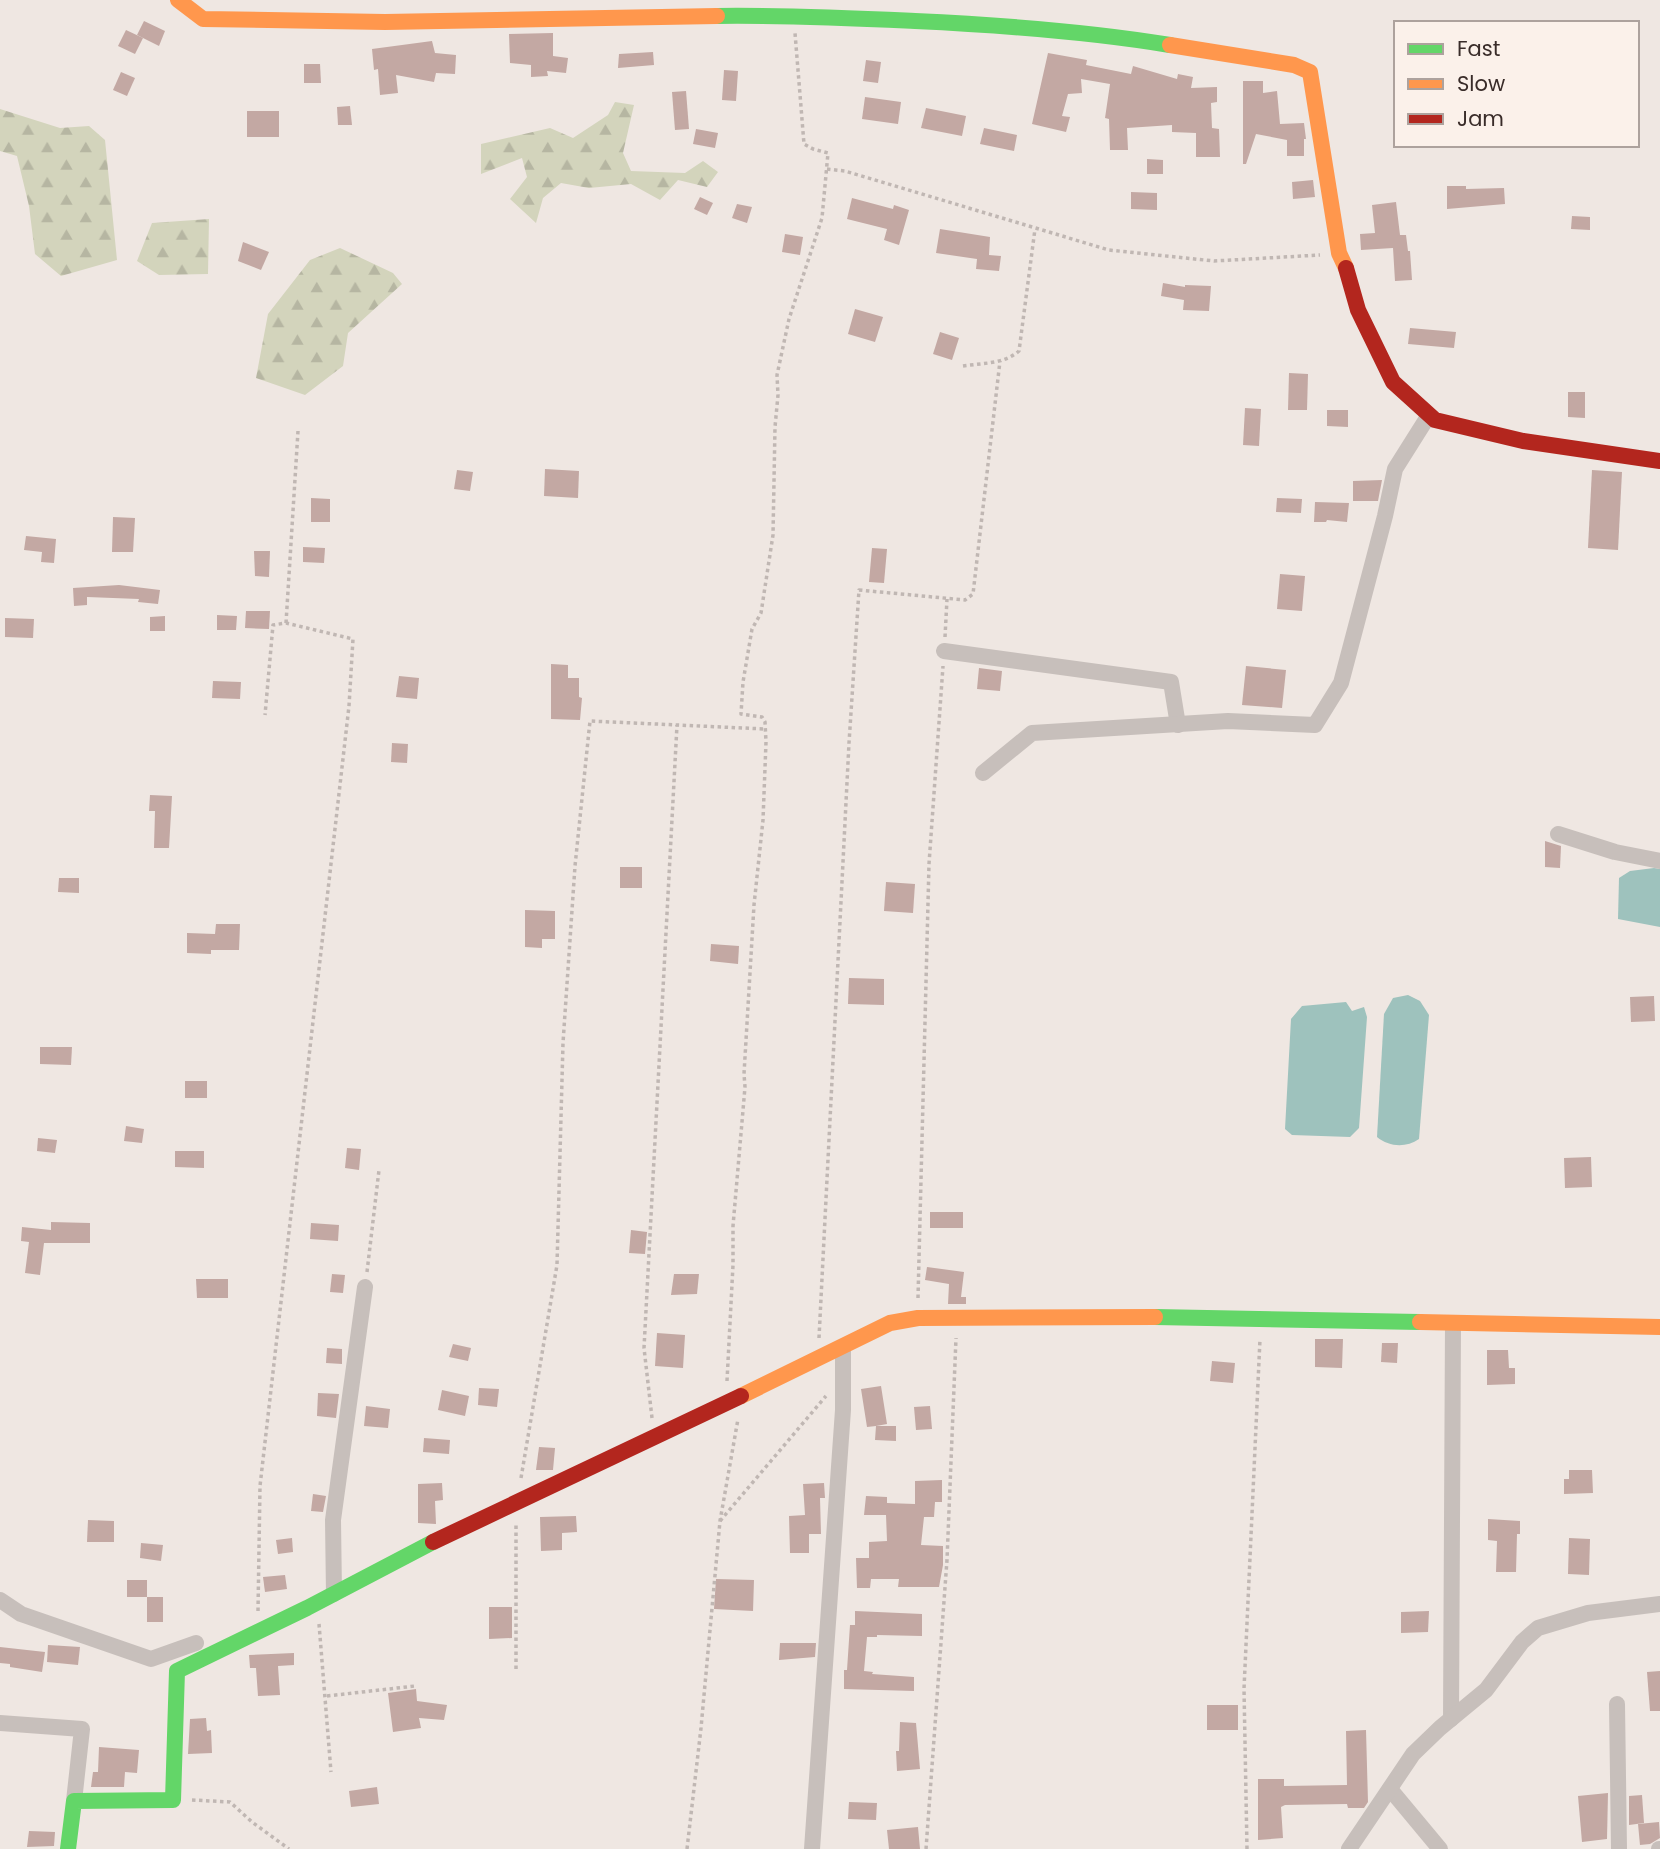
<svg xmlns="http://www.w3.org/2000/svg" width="1660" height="1849" font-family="Poppins,sans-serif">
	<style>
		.forest { fill: url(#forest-firs) }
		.water { fill: #9ec2bd }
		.building { fill: #c3a8a3 }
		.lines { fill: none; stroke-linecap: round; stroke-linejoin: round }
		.path { stroke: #c0b7b3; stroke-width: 3.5; stroke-dasharray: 3.5 3.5; stroke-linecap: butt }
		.street { stroke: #c7bfbb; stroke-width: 16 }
		.fast { stroke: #63d668; stroke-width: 16 }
		.slow { stroke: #ff974d; stroke-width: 16 }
		.jam { stroke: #b3261e; stroke-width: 16 }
	</style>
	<defs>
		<pattern id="forest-firs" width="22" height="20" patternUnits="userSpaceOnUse" patternTransform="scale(1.75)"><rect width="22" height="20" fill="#d3d4bc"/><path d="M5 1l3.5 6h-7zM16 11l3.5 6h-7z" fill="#b6b6a2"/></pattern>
	</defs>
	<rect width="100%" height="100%" fill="#efe7e2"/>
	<!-- forest -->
	<g class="forest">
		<path d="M615,102L634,105L623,153L631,171L685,173L703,161L718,172L707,187L678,180L660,200L631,184L589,188L561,183L543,198L536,223L510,199L527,177L522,158L481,174V144L550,128L573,138L608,115Z"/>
		<path d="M0,109L60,128L89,126L105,140L117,260L61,276L35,254L29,206L17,156L0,151Z"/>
		<path d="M209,219L208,274L159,275L137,261L152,223Z"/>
		<path d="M340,248L393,273L402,284L348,333L343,366L305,395L256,378L268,314L310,260Z"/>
	</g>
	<!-- water -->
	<g class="water">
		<path d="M1654,868L1660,869V927L1618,919L1619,878L1630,871Z"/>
		<path d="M1408,995L1420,1001L1429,1015L1419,1139C1406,1148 1389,1147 1377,1137L1384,1014L1393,998Z"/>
		<path d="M1346,1002L1352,1011L1364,1007L1367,1017L1359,1128L1350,1137L1292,1135L1285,1129L1291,1019L1302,1006Z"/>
	</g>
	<!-- building -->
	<g class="building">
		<path d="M144,21L165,31L159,46L137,35Z"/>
		<path d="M126,30L143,38L135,54L118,46Z"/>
		<path d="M553,33V56L568,58L566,73L547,71L548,76L531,77V65L510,63L509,34Z"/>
		<path d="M432,41L435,53L456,55L455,74L436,73L434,82L396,75L398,93L380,95L378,69L374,70L372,49Z"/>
		<path d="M653,52L654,65L618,68L619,54Z"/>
		<path d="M1048,53L1087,60L1086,65L1131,74L1133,66L1177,79L1178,74L1193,77L1191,88L1217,87V102L1211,103L1212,128L1219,129L1220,157H1196V133L1172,132V125L1127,128L1128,150H1110L1109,119L1105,118L1110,84L1081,79L1082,93L1068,94L1062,116L1070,117L1066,132L1032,124Z"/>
		<path d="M866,60L881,62L878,83L863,81Z"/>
		<path d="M304,64H320L321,83H304Z"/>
		<path d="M724,70L738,71L736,101L722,100Z"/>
		<path d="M121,72L135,78L127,96L113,90Z"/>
		<path d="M1243,81H1263V93L1277,91L1280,124L1304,123L1306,139H1304V156H1287V140L1256,134L1246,164H1243Z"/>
		<path d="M686,91L689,129L675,130L672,92Z"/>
		<path d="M865,97L901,102L898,124L862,119Z"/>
		<path d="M350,106L352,125H338L337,107Z"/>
		<path d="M926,108L966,116L962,136L921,128Z"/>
		<rect x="247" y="111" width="32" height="26"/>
		<path d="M984,128L1017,135L1014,151L980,144Z"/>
		<path d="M696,129L718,133L715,148L693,144Z"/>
		<path d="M1147,159L1163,160V174H1147Z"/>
		<path d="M1313,180L1315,197L1293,199L1292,182Z"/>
		<path d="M1447,186H1466V189L1504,188L1505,204L1447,209Z"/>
		<path d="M1131,192L1157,193V210L1131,209Z"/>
		<path d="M700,197L713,203L707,215L694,209Z"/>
		<path d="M852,198L893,209L894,205L909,210L899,245L884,240L887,229L847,219Z"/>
		<path d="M1396,202L1400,235H1406L1408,251H1410L1412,280L1395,281L1393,248L1361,250L1360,234L1375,233L1372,205Z"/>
		<path d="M737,204L752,207L747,223L732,218Z"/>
		<path d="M1572,216L1590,217V230L1571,229Z"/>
		<path d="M940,229L990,237L989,255L1001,256L999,271L976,269L977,259L936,253Z"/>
		<path d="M785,234L803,237L800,255L782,252Z"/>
		<path d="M243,242L269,252L261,270L238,261Z"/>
		<path d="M1163,283L1185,287V285L1211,286L1209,311L1183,310L1184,300L1161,296Z"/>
		<path d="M855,309L883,317L875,342L848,334Z"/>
		<path d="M1410,328L1456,332L1454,348L1408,344Z"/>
		<path d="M940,332L959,338L952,360L933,354Z"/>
		<path d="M1289,373L1308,374L1307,410H1288Z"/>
		<path d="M1568,392H1585V418L1568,417Z"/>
		<path d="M1245,408L1261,409L1259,446L1243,445Z"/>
		<path d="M1327,410H1348V427L1327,426Z"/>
		<path d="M545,469L579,471L578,498L544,496Z"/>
		<path d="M457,470L473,472L470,491L454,489Z"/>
		<path d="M1592,470L1622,472L1618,550L1588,548Z"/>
		<path d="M1382,480L1378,501H1353V481Z"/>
		<path d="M311,498L330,499V522H311Z"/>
		<path d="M1277,498L1302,499L1301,513L1276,512Z"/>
		<path d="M1315,502L1349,503L1347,522L1327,520L1326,522H1314Z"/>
		<path d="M113,517L135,518L133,552H112Z"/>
		<path d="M26,536L56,539L54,563L41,562L42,552L24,550Z"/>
		<path d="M303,547L325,548L324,563L303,562Z"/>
		<path d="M872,548L887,549L884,583L869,582Z"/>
		<path d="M254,551H270L269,577L255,576Z"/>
		<path d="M1280,574L1305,576L1302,611L1277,609Z"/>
		<path d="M119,585L160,590L158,604L138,602L139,599L87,597V605L74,606L73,588Z"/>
		<path d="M246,611H270L269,629L245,628Z"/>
		<path d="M217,615L237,616L236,630H217Z"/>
		<path d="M165,616V631H150V617Z"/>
		<path d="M5,618L34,619L33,638L5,637Z"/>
		<path d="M551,664L568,665V678H579V697L582,698L580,720L551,719Z"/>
		<path d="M1246,666L1286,670L1282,708L1242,705Z"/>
		<path d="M979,668L1002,671L1000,691L977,689Z"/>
		<path d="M399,676L419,678L417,699L396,697Z"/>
		<path d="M213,681L241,682L240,699L212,698Z"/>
		<path d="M392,743L408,744L407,763L391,762Z"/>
		<path d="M150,795L172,796L169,848H154L155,811H149Z"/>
		<path d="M1545,841L1561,846L1560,868L1545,867Z"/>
		<rect x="620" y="867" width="22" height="21"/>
		<path d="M59,878H79V893L58,892Z"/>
		<path d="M886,882L915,884L913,913L884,911Z"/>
		<path d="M525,910L555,911V939H542V948L525,947Z"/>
		<path d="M216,924H240L239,950H211V954L187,953V933L215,934Z"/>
		<path d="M711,944L739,946L738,964L710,961Z"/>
		<path d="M849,978L884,979V1005L848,1004Z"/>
		<path d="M1654,996L1655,1021L1631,1022L1630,997Z"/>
		<path d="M40,1047H72L71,1065L40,1064Z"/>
		<rect x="185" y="1081" width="22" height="17"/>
		<path d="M126,1126L144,1129L142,1143L124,1141Z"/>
		<path d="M38,1138L57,1140L55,1153L37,1151Z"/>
		<path d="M347,1148L361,1149L359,1170L345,1168Z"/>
		<path d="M175,1151H204V1168L175,1167Z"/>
		<path d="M1591,1157L1592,1187L1565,1188L1564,1158Z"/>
		<rect x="930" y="1212" width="33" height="16"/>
		<path d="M51,1222L90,1223V1243H44L40,1275L25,1273L29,1242L21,1241L22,1227L51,1230Z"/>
		<path d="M311,1223L339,1225L338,1241L310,1239Z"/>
		<path d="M631,1230L647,1232L645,1254L629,1253Z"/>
		<path d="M927,1267L964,1272L961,1297H966V1304H948L949,1284L925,1280Z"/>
		<path d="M332,1274L345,1275L343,1293L330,1292Z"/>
		<path d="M674,1274H699L697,1294L671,1295Z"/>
		<path d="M196,1279H228V1298H197Z"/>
		<path d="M657,1333L685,1335L683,1368L655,1366Z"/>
		<path d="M1315,1339H1343L1342,1368L1315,1367Z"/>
		<path d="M1382,1343H1398L1397,1363L1381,1362Z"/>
		<path d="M453,1344L471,1348L468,1361L449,1357Z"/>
		<path d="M327,1348L342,1349V1364L326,1363Z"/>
		<path d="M1487,1350H1508L1509,1368H1515V1384L1487,1385Z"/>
		<path d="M1212,1361L1235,1363L1233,1383L1210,1381Z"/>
		<path d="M881,1386L887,1424L876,1426H896V1441L875,1440L876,1426L867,1427L861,1389Z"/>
		<path d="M479,1388L499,1389L497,1407L478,1405Z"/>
		<path d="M442,1390L469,1396L465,1416L438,1410Z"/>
		<path d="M318,1393L339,1394L336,1418L317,1416Z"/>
		<path d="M366,1406L390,1409L388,1428L364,1426Z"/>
		<path d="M930,1406L932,1429L916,1430L914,1407Z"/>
		<path d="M424,1438L450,1440L449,1454L423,1452Z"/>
		<path d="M539,1447L555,1448L553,1470H536Z"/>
		<path d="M1569,1470H1592L1593,1493L1564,1494V1479H1569Z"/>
		<path d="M942,1480V1502H935L934,1517H924L921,1545L943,1546V1565L939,1587H898L899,1579H871L870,1588H857L856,1558H869V1542L887,1541L886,1515H864L866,1496L887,1497V1503L915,1504V1481Z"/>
		<path d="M442,1483L443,1500L435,1501L436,1524L418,1523V1484Z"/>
		<path d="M824,1483L825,1498H820L821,1534H809V1553H790L789,1516L805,1515L803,1484Z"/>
		<path d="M313,1494L326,1496L323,1512L311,1511Z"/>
		<path d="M576,1516L577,1532L562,1533V1550L541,1551L540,1517Z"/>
		<path d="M1488,1519L1520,1521V1534H1517L1516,1572H1496L1497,1541L1488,1540Z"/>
		<path d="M88,1520L114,1521V1542H87Z"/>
		<path d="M292,1538L293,1552L278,1554L276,1540Z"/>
		<path d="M1569,1538L1590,1539L1589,1575L1568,1574Z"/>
		<path d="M141,1543L163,1545L161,1561L140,1558Z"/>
		<path d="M285,1575L287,1589L265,1592L263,1577Z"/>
		<path d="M716,1579L754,1580L753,1611L714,1609Z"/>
		<rect x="127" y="1580" width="20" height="17"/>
		<rect x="147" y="1597" width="16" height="25"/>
		<path d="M489,1607H512V1638L489,1639Z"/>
		<path d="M855,1611L922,1614V1636L877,1635V1637H867L864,1671L873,1672L872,1674L914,1677V1691L844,1689V1670H847L850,1625H855Z"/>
		<path d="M1429,1611L1428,1632L1401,1633V1612Z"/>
		<path d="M780,1643H816L815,1657L779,1660Z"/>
		<path d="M48,1645L80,1647L78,1665L47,1662Z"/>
		<path d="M0,1647L45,1652L42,1672L10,1667V1664L0,1663Z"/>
		<path d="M294,1653V1665L278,1666L280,1695L258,1696L256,1668H250L249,1655Z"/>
		<path d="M1660,1671V1711H1650L1647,1672Z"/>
		<path d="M416,1689L417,1701L447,1705L444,1720L419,1718L421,1728L393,1732L388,1693Z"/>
		<rect x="1207" y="1705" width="31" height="25"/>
		<path d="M206,1718L207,1731L211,1730L212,1753L188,1754L190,1719Z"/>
		<path d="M900,1722L916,1723L920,1769L897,1771L896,1751H899Z"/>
		<path d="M1366,1730L1368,1802L1364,1808H1348L1347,1804L1285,1805L1281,1807L1283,1838L1258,1840V1779H1284V1786L1347,1785L1346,1731Z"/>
		<path d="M99,1747L139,1750L137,1773L125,1772L124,1787H91L93,1772H98Z"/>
		<path d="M377,1787L379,1804L351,1807L349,1791Z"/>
		<path d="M1608,1793L1607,1839L1582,1842L1578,1796Z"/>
		<path d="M1642,1795L1644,1823L1629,1825V1796Z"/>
		<path d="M849,1802L877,1803L876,1820L848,1819Z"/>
		<path d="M1659,1822L1660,1838L1650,1844L1640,1845L1638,1824Z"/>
		<path d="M918,1827L920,1849H889L887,1830Z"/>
		<path d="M29,1831L55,1832L54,1846L27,1847Z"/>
	</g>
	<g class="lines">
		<!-- path -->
		<g class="path">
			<path d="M827,169L845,171L1109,250L1214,261L1320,255"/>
			<path d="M963,366C983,363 1004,364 1019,351L1035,229"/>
			<path d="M286,623L298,431"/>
			<path d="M945,637L947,599"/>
			<path d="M367,1272L379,1170"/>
			<path d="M918,1298L929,864L943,666"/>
			<path d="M819,1338L849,743L859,590L965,600L973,594L1000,361"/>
			<path d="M727,1381L733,1265V1226L745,1087L744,1074L754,905L763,820L766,742L765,722L762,717L741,714L743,682L752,629L761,613L773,535L775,427L778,395L777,375L789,319L822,218L828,153L813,149L804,144L795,33"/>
			<path d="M652,1418L644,1348L677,725"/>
			<path d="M521,1478L557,1265L563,1043L575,866L590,721L765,729"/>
			<path d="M720,1521L826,1396"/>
			<path d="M258,1611L260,1486L349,706L353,639L286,623L273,625L265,715"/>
			<path d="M319,1624L331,1772"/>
			<path d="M516,1669V1524"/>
			<path d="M327,1696L415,1686"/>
			<path d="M192,1800L230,1802L252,1822L289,1849"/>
			<path d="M687,1849L701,1728L720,1521L738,1419"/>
			<path d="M926,1849L947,1560L956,1338"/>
			<path d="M1247,1849L1244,1689L1260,1339"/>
		</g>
		<!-- street -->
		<g class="street">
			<path d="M944,651L1171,682L1178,725"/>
			<path d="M983,773L1032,733L1228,721L1315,725L1341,683L1385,516L1395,469L1429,415"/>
			<path d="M1558,834L1615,852L1660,861"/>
			<path d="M334,1594L333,1520L365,1287"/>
			<path d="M0,1600L21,1614L151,1659L196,1643"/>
			<path d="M1617,1704L1619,1849"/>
			<path d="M1451,1719L1453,1323"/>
			<path d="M0,1723L82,1729L74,1801"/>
			<path d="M1390,1789L1440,1849"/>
			<path d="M812,1849L843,1410V1347"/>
			<path d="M1349,1849L1413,1754L1440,1728L1486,1690L1522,1642L1538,1628L1588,1613L1660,1604"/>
			<path d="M1659,1849H1660"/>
		</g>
		<!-- fast -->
		<g class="fast">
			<path d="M717,16C783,15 848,18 915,21C1000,25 1086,31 1170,45"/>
			<path d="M1155,1317L1420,1322"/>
			<path d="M68,1849L74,1801L173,1800L177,1671L307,1608L433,1542"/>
		</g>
		<!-- slow -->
		<g class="slow">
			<path d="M178,0L203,19L385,22L717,16"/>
			<path d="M1170,45L1294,65L1310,72L1339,253L1346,268"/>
			<path d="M1420,1322L1660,1327"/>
			<path d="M741,1396L890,1323L918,1318L1155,1317"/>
		</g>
		<!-- jam -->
		<g class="jam">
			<path d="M1346,268L1358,310L1393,382L1435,420L1523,441L1660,461"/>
			<path d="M433,1542L741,1396"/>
		</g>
	</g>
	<!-- legend -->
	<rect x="1394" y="21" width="245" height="126" fill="#fbf1ea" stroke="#ada29d" stroke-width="2"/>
	<rect x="1408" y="44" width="35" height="10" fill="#63d668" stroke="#ada29d" stroke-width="2"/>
	<text x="1457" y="56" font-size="21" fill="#392c29">Fast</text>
	<rect x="1408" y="79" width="35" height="10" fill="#ff974d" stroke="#ada29d" stroke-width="2"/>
	<text x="1457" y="91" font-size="21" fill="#392c29">Slow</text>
	<rect x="1408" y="114" width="35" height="10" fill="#b3261e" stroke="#ada29d" stroke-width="2"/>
	<text x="1457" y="126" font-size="21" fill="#392c29">Jam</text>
</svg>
